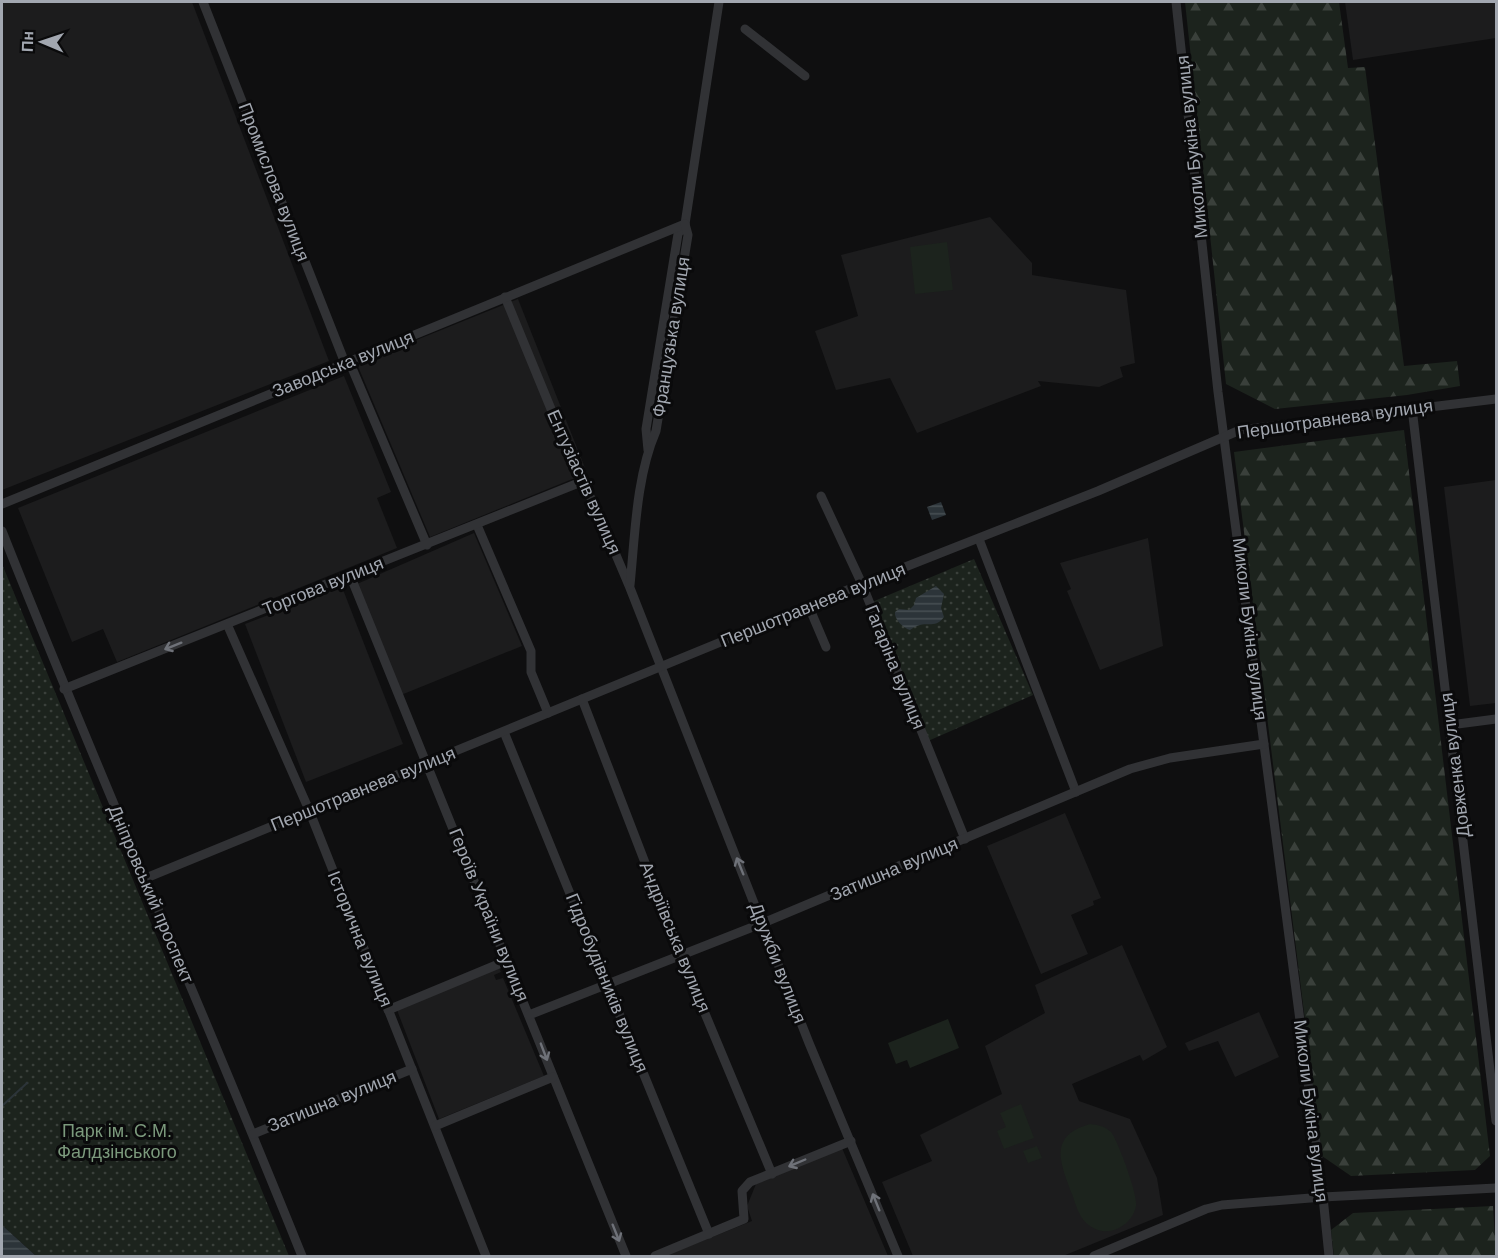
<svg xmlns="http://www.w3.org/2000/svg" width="1498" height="1258" font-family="Arial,sans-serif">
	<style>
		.built { fill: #1c1c1d }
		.grass { fill: #1c231d }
		.forest { fill: url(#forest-firs) }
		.park { fill: url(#park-dots) }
		.water { fill: url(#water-rules) }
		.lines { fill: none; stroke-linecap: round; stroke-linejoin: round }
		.stream { stroke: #2c3439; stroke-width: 2 }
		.minor { stroke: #313235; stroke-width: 9 }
		.oneway { stroke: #6f7279 }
		.labels { text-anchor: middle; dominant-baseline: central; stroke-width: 6; stroke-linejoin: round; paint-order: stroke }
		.street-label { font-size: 18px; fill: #a2a7b0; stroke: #0a0a0b }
		.park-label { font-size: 18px; fill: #7b997c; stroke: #0a0a0b }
	</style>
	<defs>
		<pattern id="forest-firs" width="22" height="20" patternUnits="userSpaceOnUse" patternTransform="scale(1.5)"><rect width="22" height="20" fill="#1c231d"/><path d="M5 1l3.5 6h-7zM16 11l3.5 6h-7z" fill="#3a403b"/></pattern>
		<pattern id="park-dots" width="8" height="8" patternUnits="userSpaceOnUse" patternTransform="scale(1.5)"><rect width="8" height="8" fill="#1c231d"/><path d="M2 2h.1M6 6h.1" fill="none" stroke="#3a403b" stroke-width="1.8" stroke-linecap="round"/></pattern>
		<pattern id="water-rules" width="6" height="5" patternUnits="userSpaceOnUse" patternTransform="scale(1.5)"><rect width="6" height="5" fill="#2c3439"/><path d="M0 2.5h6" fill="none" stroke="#474f53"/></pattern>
	</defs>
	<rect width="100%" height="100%" fill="#0f0f10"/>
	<!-- built -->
	<g class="built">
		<path d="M2,2H192L329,361L2,490Z"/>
		<path d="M1345,2H1496V38L1353,60Z"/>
		<path d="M990,217L1032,263V275L1126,290L1135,363L1120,367L1123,377L1099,387L1038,381L1041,386L917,433L890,378L836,390L815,331L858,316L841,255Z"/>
		<path d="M518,299L587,473L430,537L357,364Z"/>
		<path d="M344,376L391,492L377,498L397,548L117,662L103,629L72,642L18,508Z"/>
		<path d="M1496,480V703L1470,706L1444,487Z"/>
		<path d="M474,533L522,646L401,695L357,584Z"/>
		<path d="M1148,538L1163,646L1100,670L1067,591L1071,589L1060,563Z"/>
		<path d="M342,587L403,744L306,782L245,624Z"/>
		<path d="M1065,813L1101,898L1093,901L1094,905L1071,915L1088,954L1041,974L987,846Z"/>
		<path d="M1122,945L1167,1047L1143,1061L1140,1055L1072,1084L1079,1101L1130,1119L1157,1178L1163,1215L1063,1256H913L882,1182L932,1161L920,1135L1002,1094L985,1046L1045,1013L1035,985Z"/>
		<path d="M499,968L501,972L494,975L496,980L503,978L544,1076L439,1119L397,1010Z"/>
		<path d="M1259,1012L1279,1057L1235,1077L1218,1041L1189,1051L1185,1043Z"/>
		<path d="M842,1148L888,1256H665L752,1221L747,1206L756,1184Z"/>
	</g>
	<!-- grass -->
	<g class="grass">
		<path d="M947,242L953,290L915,294L910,247Z"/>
		<path d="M948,1019L959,1048L910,1068L907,1060L896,1064L888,1043Z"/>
		<path d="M1021,1104L1034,1138L1004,1149L997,1131L1006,1127L1000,1113Z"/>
		<path d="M1090,1124C1099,1125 1104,1126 1111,1132C1118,1141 1138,1195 1136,1206C1132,1226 1108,1239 1090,1226C1079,1219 1076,1205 1072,1194C1061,1164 1047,1136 1090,1124Z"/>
		<path d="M1037,1146L1042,1158L1028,1163L1023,1151Z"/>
	</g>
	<!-- forest -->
	<g class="forest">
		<path d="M1185,2H1339L1348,68L1365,67L1404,366L1457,361L1460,386L1407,395L1275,409L1226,384Z"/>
		<path d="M1404,430L1490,1156L1475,1170L1351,1176L1322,1156L1234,452Z"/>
		<path d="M1493,1206L1496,1256H1334L1331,1230L1353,1213Z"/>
	</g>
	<!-- park -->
	<g class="park">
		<path d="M974,559L1033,695L928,741L872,602Z"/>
		<path d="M2,564L289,1256H36L2,1225Z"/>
	</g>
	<!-- water -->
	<g class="water">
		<path d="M941,502L946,515L932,520L927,507Z"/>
		<path d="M936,586L944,594L941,608L944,617C934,631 926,618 910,630C903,628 894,619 895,612L899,609L909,610L914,605L916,598Z"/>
		<path d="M2,1225L3,1226L36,1256H2Z"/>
	</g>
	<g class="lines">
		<!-- stream -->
		<path class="stream" d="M2,1106L27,1083"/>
		<!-- minor -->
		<g class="minor">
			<path d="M203,2L345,363"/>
			<path d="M1176,2L1218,392L1323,1197L1329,1256"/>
			<path d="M745,29L805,76"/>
			<path d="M505,297L581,482L594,503L630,588L809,1043L898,1256"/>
			<path d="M349,361L427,545"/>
			<path d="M1412,408L1496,1121"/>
			<path d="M648,450L646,429L678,234L685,224L719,2"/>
			<path d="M821,496L862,584L965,839"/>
			<path d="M2,504L685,224"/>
			<path d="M477,525L531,651V672L548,713"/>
			<path d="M2,531C98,774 205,1014 302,1256"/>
			<path d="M979,539L1076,792"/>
			<path d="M350,575L626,1256"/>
			<path d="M630,585C635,536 636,477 656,431L688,235L685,224"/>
			<path d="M809,607L826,647"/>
			<path d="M227,624L309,810L486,1256"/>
			<path d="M64,689L581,482"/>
			<path d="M582,699L681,956L772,1174"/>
			<path d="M1450,725L1496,719"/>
			<path d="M504,732L709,1234"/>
			<path d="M146,878L862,584L1098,491L1240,430L1496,399"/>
			<path d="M388,1010L506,961"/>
			<path d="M529,1015L763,923L1130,769L1170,758L1264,744"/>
			<path d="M435,1126L553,1077"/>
			<path d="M253,1134L412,1069"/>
			<path d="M655,1256L744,1219L742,1191L750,1182L851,1141"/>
			<path d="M1094,1256L1206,1209L1222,1205L1323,1197L1496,1188"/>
		</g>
	</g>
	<!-- one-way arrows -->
	<defs><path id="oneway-shaft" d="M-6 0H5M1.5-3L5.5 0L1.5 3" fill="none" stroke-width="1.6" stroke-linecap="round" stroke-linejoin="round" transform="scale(1.5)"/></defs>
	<g class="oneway">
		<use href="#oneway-shaft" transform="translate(173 646) rotate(158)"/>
		<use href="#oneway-shaft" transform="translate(740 866) rotate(-112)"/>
		<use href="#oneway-shaft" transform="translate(544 1052) rotate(69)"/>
		<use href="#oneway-shaft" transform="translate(797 1163) rotate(157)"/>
		<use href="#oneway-shaft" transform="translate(876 1202) rotate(-112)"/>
		<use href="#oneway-shaft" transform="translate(616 1233) rotate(68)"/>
	</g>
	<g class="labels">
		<!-- street labels -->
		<g class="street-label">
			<text transform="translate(1192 147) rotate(-96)">Миколи Букіна вулиця</text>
			<text transform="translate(274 182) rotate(69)">Промислова вулиця</text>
			<text transform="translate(671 337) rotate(-81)">Французька вулиця</text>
			<text transform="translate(343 364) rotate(-22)">Заводська вулиця</text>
			<text transform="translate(1335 419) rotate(-8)">Першотравнева вулиця</text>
			<text transform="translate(584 482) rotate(66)">Ентузіастів вулиця</text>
			<text transform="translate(323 586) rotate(-22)">Торгова вулиця</text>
			<text transform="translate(813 605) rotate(-22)">Першотравнева вулиця</text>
			<text transform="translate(1250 629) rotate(83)">Миколи Букіна вулиця</text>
			<text transform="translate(895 667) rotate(68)">Гагаріна вулиця</text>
			<text transform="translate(1455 765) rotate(-97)">Довженка вулиця</text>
			<text transform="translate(363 789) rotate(-22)">Першотравнева вулиця</text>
			<text transform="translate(894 869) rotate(-23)">Затишна вулиця</text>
			<text transform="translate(151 894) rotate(67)">Дніпровський проспект</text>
			<text transform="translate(489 915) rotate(68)">Героїв України вулиця</text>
			<text transform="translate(675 937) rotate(68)">Андріївська вулиця</text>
			<text transform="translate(360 939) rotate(68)">Історична вулиця</text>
			<text transform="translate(778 963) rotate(69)">Дружби вулиця</text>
			<text transform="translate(607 983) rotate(68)">Гідробудівників вулиця</text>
			<text transform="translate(332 1101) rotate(-22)">Затишна вулиця</text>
			<text transform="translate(1311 1111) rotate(83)">Миколи Букіна вулиця</text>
		</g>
		<!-- park labels -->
		<g class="park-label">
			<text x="117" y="1131">Парк ім. С.М.<tspan x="117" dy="21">Фалдзінського</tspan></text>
		</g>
	</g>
	<!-- border -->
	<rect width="1498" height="1258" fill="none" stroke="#a2a7b0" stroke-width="6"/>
	<!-- north arrow -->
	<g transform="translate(42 42) rotate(272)" stroke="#0a0a0b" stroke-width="4.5" paint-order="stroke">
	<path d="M0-4.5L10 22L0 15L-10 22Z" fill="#a2a7b0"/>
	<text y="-9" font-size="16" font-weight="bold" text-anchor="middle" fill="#a2a7b0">Пн</text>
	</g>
</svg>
